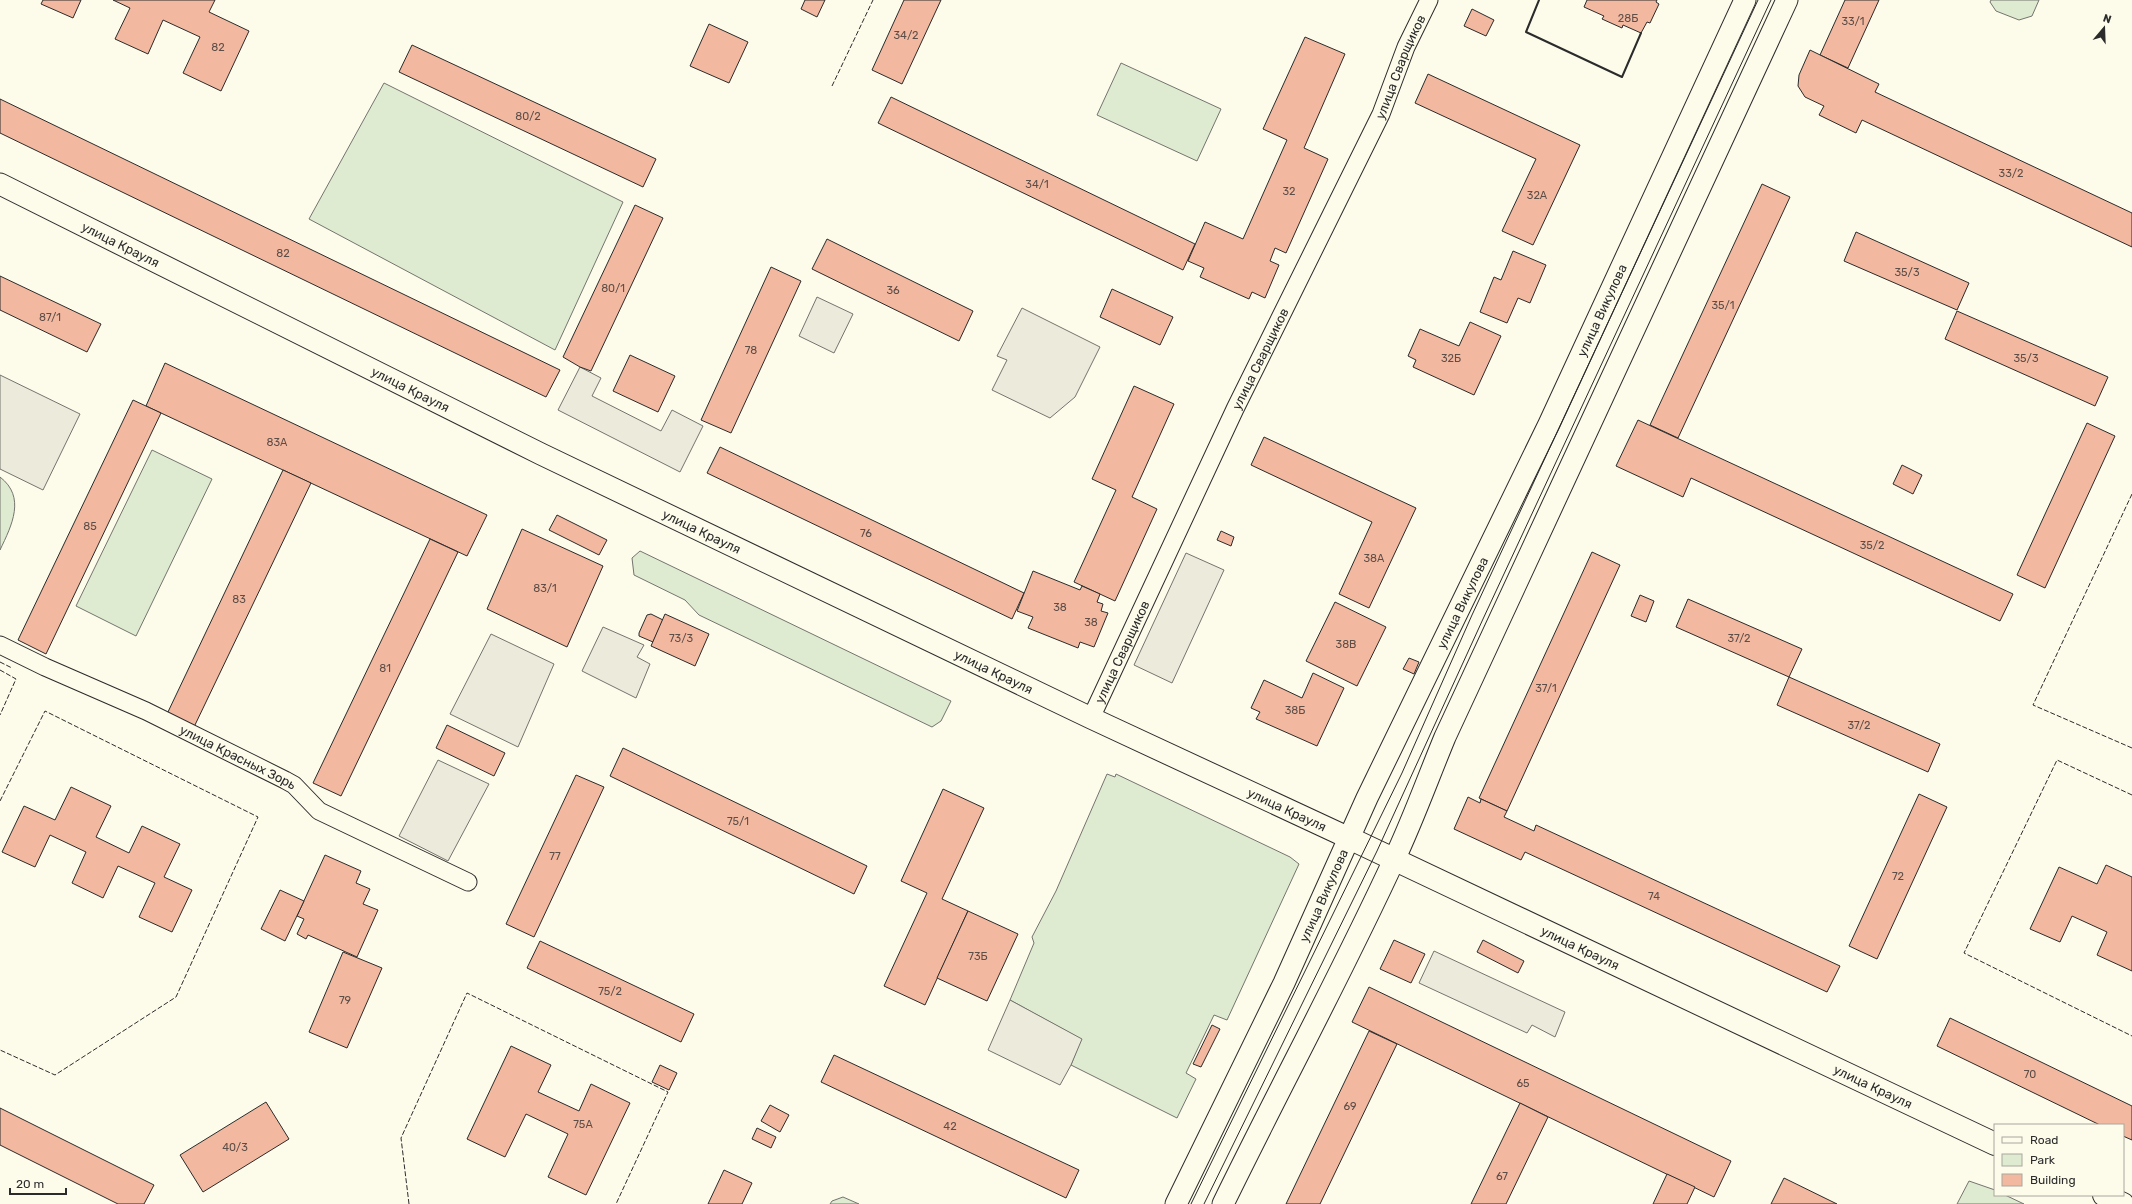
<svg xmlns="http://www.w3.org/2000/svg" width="2132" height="1204" font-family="Rubik,sans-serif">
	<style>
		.green { fill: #deebd1; stroke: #74746e }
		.parking { fill: #eceadb; stroke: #74746e }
		.building { fill: #f2b8a0; stroke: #2b2b2b }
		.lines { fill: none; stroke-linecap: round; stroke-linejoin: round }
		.minor-casing { stroke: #2b2b2b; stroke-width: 19 }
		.tertiary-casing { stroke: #2b2b2b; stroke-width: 23 }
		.secondary-casing { stroke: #2b2b2b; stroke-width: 24 }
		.minor { stroke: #fdfbea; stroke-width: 17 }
		.tertiary { stroke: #fdfbea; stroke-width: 21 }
		.secondary { stroke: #fdfbea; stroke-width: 22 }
		.tram { stroke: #2b2b2b; stroke-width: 1 }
		.fence { stroke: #2b2b2b; stroke-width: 1; stroke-dasharray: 5 2; stroke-linecap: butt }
		.wall { stroke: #2b2b2b; stroke-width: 2 }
		.labels { text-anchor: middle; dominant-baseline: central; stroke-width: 3; stroke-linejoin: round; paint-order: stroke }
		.number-label { font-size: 11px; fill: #5d4e48 }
		.street-label { font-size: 13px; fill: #2b2b2b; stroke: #fdfbea }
	</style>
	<rect width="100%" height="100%" fill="#fdfbea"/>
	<!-- green -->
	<g class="green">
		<path d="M1991,0H2039L2032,16L2019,20L1996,11L1990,2Z"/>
		<path d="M1121,63L1221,109L1197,161L1097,115Z"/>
		<path d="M384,83L623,202L555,350L309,219Z"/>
		<path d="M152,450L212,479L136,636L76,606Z"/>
		<path d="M0,477C26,497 12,525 0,550Z"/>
		<path d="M640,551L951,701L941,721L932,727L699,615L685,600L634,575L632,558Z"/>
		<path d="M1107,774L1115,777L1116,774L1290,857L1299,864L1227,1020L1214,1015L1186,1073L1196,1079L1177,1118L1071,1065L1081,1039L1010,1000L1034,943L1032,937L1056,891Z"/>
		<path d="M1969,1181L1995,1190V1195H2005L2024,1204H1957Z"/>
		<path d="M843,1197L859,1204H830L832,1201Z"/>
	</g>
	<!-- parking -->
	<g class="parking">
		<path d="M817,297L853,314L834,353L799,336Z"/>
		<path d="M1022,308L1100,347L1075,397L1050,418L992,390L1007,360L997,356Z"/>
		<path d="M580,367L601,378L592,396L661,431L672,410L703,426L680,472L558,410Z"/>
		<path d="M0,375L80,414L43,490L0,469Z"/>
		<path d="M1186,553L1224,570L1172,683L1134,665Z"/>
		<path d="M603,627L644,645L637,657L650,664L636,698L582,671Z"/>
		<path d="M491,634L554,664L518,747L450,714Z"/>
		<path d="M438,760L489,784L448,861L399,836Z"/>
		<path d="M1434,951L1565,1012L1555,1037L1532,1025L1527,1033L1419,983Z"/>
		<path d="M1010,1000L1082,1039L1071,1065L1060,1085L988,1050Z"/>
	</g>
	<!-- building -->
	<g class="building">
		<path d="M43,0H81L73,18L41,4Z"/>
		<path d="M113,0H215L209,12L249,31L221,91L183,73L200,37L163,20L148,54L115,39L130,8Z"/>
		<path d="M805,0H825L817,17L801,9Z"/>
		<path d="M904,0H941L902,84L872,70Z"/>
		<path d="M1587,0H1657L1656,2L1659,4L1650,23L1647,22L1641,33L1623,25L1622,28L1602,19L1604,16L1584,7Z"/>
		<path d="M1845,0H1879L1848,68L1820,55Z"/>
		<path d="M1472,9L1494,20L1486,36L1464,26Z"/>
		<path d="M709,24L748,42L729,83L690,66Z"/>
		<path d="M1305,37L1345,54L1304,148L1328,159L1286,253L1275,248L1270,261L1279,265L1265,298L1252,292L1249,299L1200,277L1204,268L1188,261L1205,222L1243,239L1287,140L1263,129Z"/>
		<path d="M412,45L656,159L643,187L399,72Z"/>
		<path d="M1810,50L1879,84L1875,92L2132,213V247L1862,120L1856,133L1819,115L1824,106L1805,97L1798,86L1799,75Z"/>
		<path d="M1428,74L1580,145L1533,245L1502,231L1536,159L1415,103Z"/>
		<path d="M891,97L1195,244L1183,270L878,123Z"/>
		<path d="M0,99L560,370L546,397L0,133Z"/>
		<path d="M1762,184L1790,197L1678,438L1650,425Z"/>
		<path d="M635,205L663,218L591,371L580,367L563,357Z"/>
		<path d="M1856,232L1969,283L1957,310L1844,261Z"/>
		<path d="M827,239L973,311L959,341L812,269Z"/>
		<path d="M1513,251L1546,265L1530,303L1518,298L1507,323L1480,312L1494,277L1501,280Z"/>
		<path d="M771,267L801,281L731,433L701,420Z"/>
		<path d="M0,276L101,324L87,352L0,310Z"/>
		<path d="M1112,289L1173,317L1160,345L1100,317Z"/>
		<path d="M1957,311L2108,377L2095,406L1945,339Z"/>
		<path d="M1470,322L1501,336L1474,395L1413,367L1416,360L1408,356L1420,329L1459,346Z"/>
		<path d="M630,355L675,376L658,412L613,391Z"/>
		<path d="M165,363L487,515L467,556L146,406Z"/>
		<path d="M1134,386L1174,404L1132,497L1157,509L1115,601L1074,582L1116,490L1092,479Z"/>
		<path d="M133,400L161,413L46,654L18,640Z"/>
		<path d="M1638,420L2013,594L2000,621L1691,478L1683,497L1616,466Z"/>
		<path d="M2087,423L2115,436L2045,588L2017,575Z"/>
		<path d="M1264,437L1416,508L1369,608L1339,594L1372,522L1251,465Z"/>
		<path d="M720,447L1024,593L1012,619L707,473Z"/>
		<path d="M1902,465L1922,475L1913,494L1893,484Z"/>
		<path d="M283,470L311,483L194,727L167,714Z"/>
		<path d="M557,515L607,540L599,555L549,530Z"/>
		<path d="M522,529L603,566L567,647L487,609Z"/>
		<path d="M1221,531L1234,537L1231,546L1217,540Z"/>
		<path d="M430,539L458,552L341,796L313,783Z"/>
		<path d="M1592,552L1620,565L1507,811L1479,798Z"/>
		<path d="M1033,571L1080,590L1082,586L1100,594L1097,602L1103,604L1101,611L1108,613L1094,647L1080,642L1078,648L1028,628L1033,617L1017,611Z"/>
		<path d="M1640,595L1654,601L1646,622L1631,616Z"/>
		<path d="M1688,599L1802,649L1789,677L1676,627Z"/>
		<path d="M1335,602L1386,627L1357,686L1306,661Z"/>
		<path d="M651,614L663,620L653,642L639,636V633L647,615Z"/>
		<path d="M665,614L709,634L695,666L651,646Z"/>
		<path d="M1409,658L1419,662L1414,674L1403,669Z"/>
		<path d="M1313,673L1344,688L1317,746L1256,719L1260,712L1251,708L1264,680L1302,698Z"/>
		<path d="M1789,677L1940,744L1928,772L1777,705Z"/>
		<path d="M447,725L505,753L494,776L436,748Z"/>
		<path d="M623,748L867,866L854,894L610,776Z"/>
		<path d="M576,775L604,787L534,937L506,924Z"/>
		<path d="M71,787L111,806L96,837L129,853L142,826L180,844L164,877L192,890L172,932L139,917L155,883L118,866L103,898L72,883L86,852L50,835L35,867L2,852L24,806L55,820Z"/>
		<path d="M943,789L984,808L942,899L968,911L925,1005L884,986L927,893L901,881Z"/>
		<path d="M1919,794L1947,807L1877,959L1849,946Z"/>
		<path d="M1468,797L1480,803L1481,799L1507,811L1504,817L1534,831L1536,825L1840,966L1827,992L1525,852L1521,860L1454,829Z"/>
		<path d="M325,855L361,871L356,883L370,889L363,904L378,910L357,957L308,935L306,939L297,934L304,919L297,916Z"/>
		<path d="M2106,865L2132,877V971L2097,955L2107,932L2072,916L2060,942L2030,929L2059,867L2097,884Z"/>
		<path d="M280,890L304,901L285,941L261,929Z"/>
		<path d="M968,911L1018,934L987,1001L937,978Z"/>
		<path d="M1394,940L1425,954L1411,983L1380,969Z"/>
		<path d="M1483,940L1524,961L1518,973L1477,952Z"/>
		<path d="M540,941L694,1014L681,1042L527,968Z"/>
		<path d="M343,952L382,968L347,1048L309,1032Z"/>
		<path d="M1369,987L1731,1161L1714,1197L1352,1022Z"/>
		<path d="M1950,1018L2132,1106V1140L2123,1136V1125H2100L1937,1046Z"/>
		<path d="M1212,1025L1220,1029L1201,1067L1193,1064Z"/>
		<path d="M1369,1031L1397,1044L1382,1075L1320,1204H1286Z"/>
		<path d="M511,1046L551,1065L538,1092L579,1111L591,1084L630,1103L586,1195L548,1177L568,1134L526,1114L505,1157L467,1139Z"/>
		<path d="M834,1055L1079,1170L1066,1198L821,1082Z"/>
		<path d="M660,1065L677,1073L669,1090L652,1082Z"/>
		<path d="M266,1102L289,1139L203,1192L180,1155Z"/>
		<path d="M1520,1103L1548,1117L1506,1204H1471Z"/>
		<path d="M770,1105L789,1115L780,1132L761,1121Z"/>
		<path d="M0,1108L154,1185L144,1204H118L0,1145Z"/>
		<path d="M757,1128L776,1137L771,1148L752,1139Z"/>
		<path d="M724,1170L752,1183L742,1204H708Z"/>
		<path d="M1667,1174L1695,1187L1687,1204H1653Z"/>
		<path d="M1784,1178L1837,1204H1771Z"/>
	</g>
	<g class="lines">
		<!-- minor casing -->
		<g class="minor-casing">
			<g id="minor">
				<path id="s1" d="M0,645L45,667L146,711L285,780L294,785L319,811L468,882"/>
				<path id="s2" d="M1091,718L1235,409L1381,114L1406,47L1429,0"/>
			</g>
		</g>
		<!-- tertiary casing -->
		<g class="tertiary-casing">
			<g id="tertiary">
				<path id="s3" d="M0,184L541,454L1091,718L1349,838"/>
				<path id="s4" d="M1176,1204L1284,983L1367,798L1549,424L1745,0"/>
				<path d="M1223,1204C1279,1089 1340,977 1394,860C1413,820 1428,778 1445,737L1787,0"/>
			</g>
		</g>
		<!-- secondary casing -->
		<g class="secondary-casing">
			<g id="secondary">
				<path id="s5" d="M1349,838L1995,1144"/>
				<path d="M2104,1195L2123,1204"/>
			</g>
		</g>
		<!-- minor -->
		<use href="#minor" class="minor"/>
		<!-- tertiary -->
		<use href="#tertiary" class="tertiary"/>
		<!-- secondary -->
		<use href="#secondary" class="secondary"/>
		<!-- tram -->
		<g class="tram">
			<path d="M1191,1204L1402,773L1472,615L1758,0"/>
			<path d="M1204,1204L1377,851L1483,619L1771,0"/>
		</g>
		<!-- fence -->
		<g class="fence">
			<path d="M832,86L873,0"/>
			<path d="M2132,494L2033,705L2132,748"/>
			<path d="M0,662L12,668"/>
			<path d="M0,670L16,679L0,715"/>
			<path d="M2132,795L2057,760L1964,953L2132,1036"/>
			<path d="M0,801L45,711L258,817L176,997L55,1075L0,1050"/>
			<path d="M409,1204L401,1138L467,993L668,1092L616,1204"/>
		</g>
		<!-- wall -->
		<path class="wall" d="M1539,0L1526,32L1622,77L1641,33"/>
	</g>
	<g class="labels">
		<!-- number labels -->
		<g class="number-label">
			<text x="1628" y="18">28Б</text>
			<text x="1853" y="21">33/1</text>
			<text x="906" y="35">34/2</text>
			<text x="218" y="47">82</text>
			<text x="528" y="116">80/2</text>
			<text x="2011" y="173">33/2</text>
			<text x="1037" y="184">34/1</text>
			<text x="1289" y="191">32</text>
			<text x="1537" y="195">32А</text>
			<text x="283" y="253">82</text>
			<text x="1907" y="272">35/3</text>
			<text x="613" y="288">80/1</text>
			<text x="893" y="290">36</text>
			<text x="1723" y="305">35/1</text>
			<text x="50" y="317">87/1</text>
			<text x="751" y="350">78</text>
			<text x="1451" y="358">32Б</text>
			<text x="2026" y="358">35/3</text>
			<text x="277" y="442">83А</text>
			<text x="90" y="526">85</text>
			<text x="866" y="533">76</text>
			<text x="1872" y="545">35/2</text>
			<text x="1374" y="558">38А</text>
			<text x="545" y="588">83/1</text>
			<text x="239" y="599">83</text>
			<text x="1060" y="607">38</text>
			<text x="1091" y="622">38</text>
			<text x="681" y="638">73/3</text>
			<text x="1739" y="638">37/2</text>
			<text x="1346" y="644">38В</text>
			<text x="385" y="668">81</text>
			<text x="1546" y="688">37/1</text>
			<text x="1295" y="710">38Б</text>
			<text x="1859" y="725">37/2</text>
			<text x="738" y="821">75/1</text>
			<text x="555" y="856">77</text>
			<text x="1898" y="876">72</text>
			<text x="1654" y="896">74</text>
			<text x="978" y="956">73Б</text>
			<text x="610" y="991">75/2</text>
			<text x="345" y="1000">79</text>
			<text x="2030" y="1074">70</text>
			<text x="1523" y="1083">65</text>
			<text x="1350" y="1106">69</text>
			<text x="583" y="1124">75А</text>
			<text x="950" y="1126">42</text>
			<text x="235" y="1147">40/3</text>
			<text x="1502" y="1176">67</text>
		</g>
		<!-- street labels -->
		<g class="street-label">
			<text stroke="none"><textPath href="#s2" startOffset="721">улица Сварщиков</textPath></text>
			<text stroke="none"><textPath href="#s3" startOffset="135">улица Крауля</textPath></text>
			<text stroke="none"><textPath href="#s4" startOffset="990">улица Викулова</textPath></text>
			<text stroke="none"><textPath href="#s2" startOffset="397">улица Сварщиков</textPath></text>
			<text stroke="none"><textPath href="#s3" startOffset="459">улица Крауля</textPath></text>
			<text stroke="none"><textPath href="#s3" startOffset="783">улица Крауля</textPath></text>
			<text stroke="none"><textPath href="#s4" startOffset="666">улица Викулова</textPath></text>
			<text stroke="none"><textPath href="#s2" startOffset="73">улица Сварщиков</textPath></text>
			<text stroke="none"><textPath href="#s3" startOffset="1107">улица Крауля</textPath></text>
			<text stroke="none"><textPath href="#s1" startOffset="263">улица Красных Зорь</textPath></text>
			<text stroke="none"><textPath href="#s3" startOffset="1431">улица Крауля</textPath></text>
			<text stroke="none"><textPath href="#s4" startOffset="342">улица Викулова</textPath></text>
			<text stroke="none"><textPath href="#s5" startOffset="256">улица Крауля</textPath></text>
			<text stroke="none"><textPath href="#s5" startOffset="580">улица Крауля</textPath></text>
		</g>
	</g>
	<!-- legend -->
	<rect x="1994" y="1124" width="130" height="72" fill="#fdfbea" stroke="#a9a89e"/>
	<rect x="2002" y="1137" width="20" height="6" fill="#fdfbea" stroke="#a9a89e"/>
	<text x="2030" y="1144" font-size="12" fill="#2b2b2b">Road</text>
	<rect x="2002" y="1154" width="20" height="12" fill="#deebd1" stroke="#a9a89e"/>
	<text x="2030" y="1164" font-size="12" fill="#2b2b2b">Park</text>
	<rect x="2002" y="1174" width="20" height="12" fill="#f2b8a0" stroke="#a9a89e"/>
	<text x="2030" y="1184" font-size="12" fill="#2b2b2b">Building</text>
	<!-- north arrow -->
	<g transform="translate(2104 28) rotate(19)" stroke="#fdfbea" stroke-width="3" paint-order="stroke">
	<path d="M0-3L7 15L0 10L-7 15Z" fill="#2b2b2b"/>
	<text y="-6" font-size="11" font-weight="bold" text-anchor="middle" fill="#2b2b2b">N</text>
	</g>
	<!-- scale -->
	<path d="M10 1188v6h56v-6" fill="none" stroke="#2b2b2b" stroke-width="2"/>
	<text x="16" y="1188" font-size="12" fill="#2b2b2b" stroke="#fdfbea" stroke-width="3" paint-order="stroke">20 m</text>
</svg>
